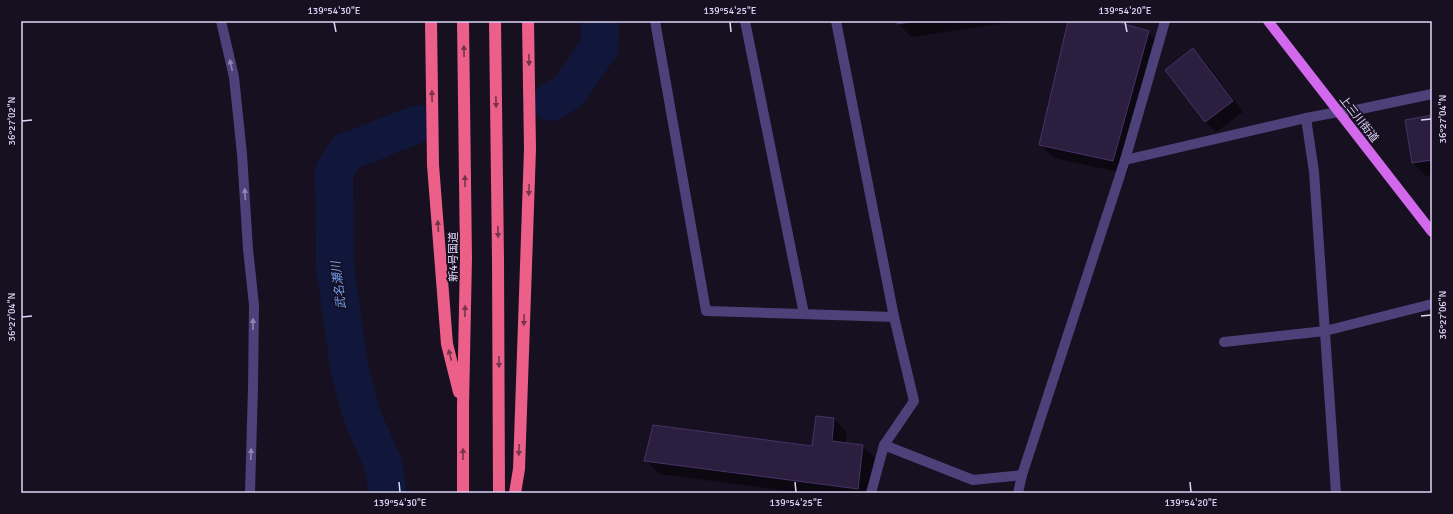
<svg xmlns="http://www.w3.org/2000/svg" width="1453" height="514" font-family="Signika,'Noto Sans JP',sans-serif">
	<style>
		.shadow { fill: #0007 }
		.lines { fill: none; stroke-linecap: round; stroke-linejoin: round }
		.river { stroke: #10173a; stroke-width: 38 }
		.building { fill: #2b1e3f; stroke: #473368 }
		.minor { stroke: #4d4179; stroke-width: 10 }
		.major { stroke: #d269ec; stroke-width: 10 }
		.highway { stroke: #eb5f89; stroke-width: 12 }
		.oneway { fill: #76344f }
		.oneway2 { fill: #8f84b3 }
		.ticks { fill: none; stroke: #e0d5fa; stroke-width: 1.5 }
		.labels { text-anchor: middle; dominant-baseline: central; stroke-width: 3.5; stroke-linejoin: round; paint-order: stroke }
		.street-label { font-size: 11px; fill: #e0d5fa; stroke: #161020 }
		.water-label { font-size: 12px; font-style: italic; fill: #709ded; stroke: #161020 }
		.neatline { fill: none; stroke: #e0d5fa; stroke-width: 1.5 }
		.ticks-label { font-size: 10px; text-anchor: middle; fill: #e0d5fa }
	</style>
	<rect width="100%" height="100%" fill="#161020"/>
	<!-- shadow -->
	<g class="shadow">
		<path d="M898,21H1019L912,37L898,24Z"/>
		<path d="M1069,21H1110L1148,32L1162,45L1127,174L1054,158L1040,144Z"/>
		<path d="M1193,50L1204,60L1243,112L1216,132L1205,121Z"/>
		<path d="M1432,116V175L1426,176L1413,163Z"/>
		<path d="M834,419L847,433L846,444L862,446L876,459L872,493H805L659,474L646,460L813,447Z"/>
	</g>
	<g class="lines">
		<!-- river -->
		<g class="river">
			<path d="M551,102L568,92L599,48L600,21"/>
			<path d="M388,493L383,464L361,413L349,367L335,266L334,172L347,151L352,150L418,124"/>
		</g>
	</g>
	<!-- building -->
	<g class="building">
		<path d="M897,21H918L897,24Z"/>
		<path d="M1068,21H1114L1149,31L1113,161L1039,145Z"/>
		<path d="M1193,48L1233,101L1205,122L1165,70Z"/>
		<path d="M1432,115V160L1412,163L1405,120Z"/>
		<path d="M816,416L834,418L832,441L863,445L858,489L644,461L653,425L812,446Z"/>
	</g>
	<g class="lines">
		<!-- minor -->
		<g class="minor">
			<path d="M221,21L234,77L242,154L248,249L254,305L253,387L250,493"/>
			<path d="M655,21L706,311L894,317"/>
			<path d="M745,21L804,314"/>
			<path d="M836,21L894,317L914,401L884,445L871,493"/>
			<path d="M1306,118L1314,172L1336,493"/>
			<path d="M1125,160L1306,118L1338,112L1356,110L1432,94"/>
			<path d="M1224,342L1325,331L1432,304"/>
			<path d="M884,445L973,480L1022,475"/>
			<path d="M1018,493L1022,475L1125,160L1165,21"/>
		</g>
		<!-- major -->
		<path class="major" d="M1268,21L1432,232"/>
		<!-- highway -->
		<g class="highway">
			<path d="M431,21L433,165L447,344L459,392"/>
			<path d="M495,21L498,259L499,493"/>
			<path d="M463,493V406L466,258L463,21"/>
			<path d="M515,493L519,469L530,149L528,21"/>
		</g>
	</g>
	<!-- one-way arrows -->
	<defs><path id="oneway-solid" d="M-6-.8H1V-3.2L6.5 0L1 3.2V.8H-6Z"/></defs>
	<g class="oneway">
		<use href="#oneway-solid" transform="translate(464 51) rotate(-91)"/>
		<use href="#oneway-solid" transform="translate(529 60) rotate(89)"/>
		<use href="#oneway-solid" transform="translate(432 96) rotate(-91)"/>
		<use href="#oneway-solid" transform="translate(496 102) rotate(89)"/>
		<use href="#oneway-solid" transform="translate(465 181) rotate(-91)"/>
		<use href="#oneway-solid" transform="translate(529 190) rotate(92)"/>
		<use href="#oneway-solid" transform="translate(438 226) rotate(-94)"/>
		<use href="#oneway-solid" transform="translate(498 232) rotate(89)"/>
		<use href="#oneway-solid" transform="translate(465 311) rotate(-89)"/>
		<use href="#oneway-solid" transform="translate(524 320) rotate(92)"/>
		<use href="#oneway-solid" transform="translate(450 355) rotate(-105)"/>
		<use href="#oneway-solid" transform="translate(499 362) rotate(90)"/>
		<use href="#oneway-solid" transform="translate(519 450) rotate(92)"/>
		<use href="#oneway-solid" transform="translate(463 454) rotate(-90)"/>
	</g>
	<g class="oneway2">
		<use href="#oneway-solid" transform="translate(231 65) rotate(-103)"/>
		<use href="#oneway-solid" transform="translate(245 194) rotate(-94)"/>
		<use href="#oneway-solid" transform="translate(253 324) rotate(-90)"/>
		<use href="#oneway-solid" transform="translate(251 454) rotate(-88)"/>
	</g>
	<!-- ticks -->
	<path class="ticks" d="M334,22L336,32M730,22L731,32M1125,22L1127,32M1421,120L1431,119M22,121L32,120M1421,316L1431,315M22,317L32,316M399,482L400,492M795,482L796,492M1190,482L1191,492"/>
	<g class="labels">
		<!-- street labels -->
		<g class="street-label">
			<text transform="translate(1359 119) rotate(52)">上三川街道</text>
			<text transform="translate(453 257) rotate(-90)">新4号国道</text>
		</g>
		<!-- water labels -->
		<g class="water-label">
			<text transform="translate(339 285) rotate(-97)">武名瀬川</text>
		</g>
	</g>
	<!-- border -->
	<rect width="1453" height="514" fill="none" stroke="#161020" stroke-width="44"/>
	<rect x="22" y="22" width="1409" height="470" class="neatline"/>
	<g class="ticks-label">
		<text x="334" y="14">139°54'30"E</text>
		<text x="730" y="14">139°54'25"E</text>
		<text x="1125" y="14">139°54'20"E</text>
		<text transform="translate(1442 119) rotate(-90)" y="4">36°27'04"N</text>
		<text transform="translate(11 121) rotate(-90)" y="4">36°27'02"N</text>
		<text transform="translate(1442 315) rotate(-90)" y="4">36°27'06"N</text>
		<text transform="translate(11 317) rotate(-90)" y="4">36°27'04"N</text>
		<text x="400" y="506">139°54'30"E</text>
		<text x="796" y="506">139°54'25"E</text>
		<text x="1191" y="506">139°54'20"E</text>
	</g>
</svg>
